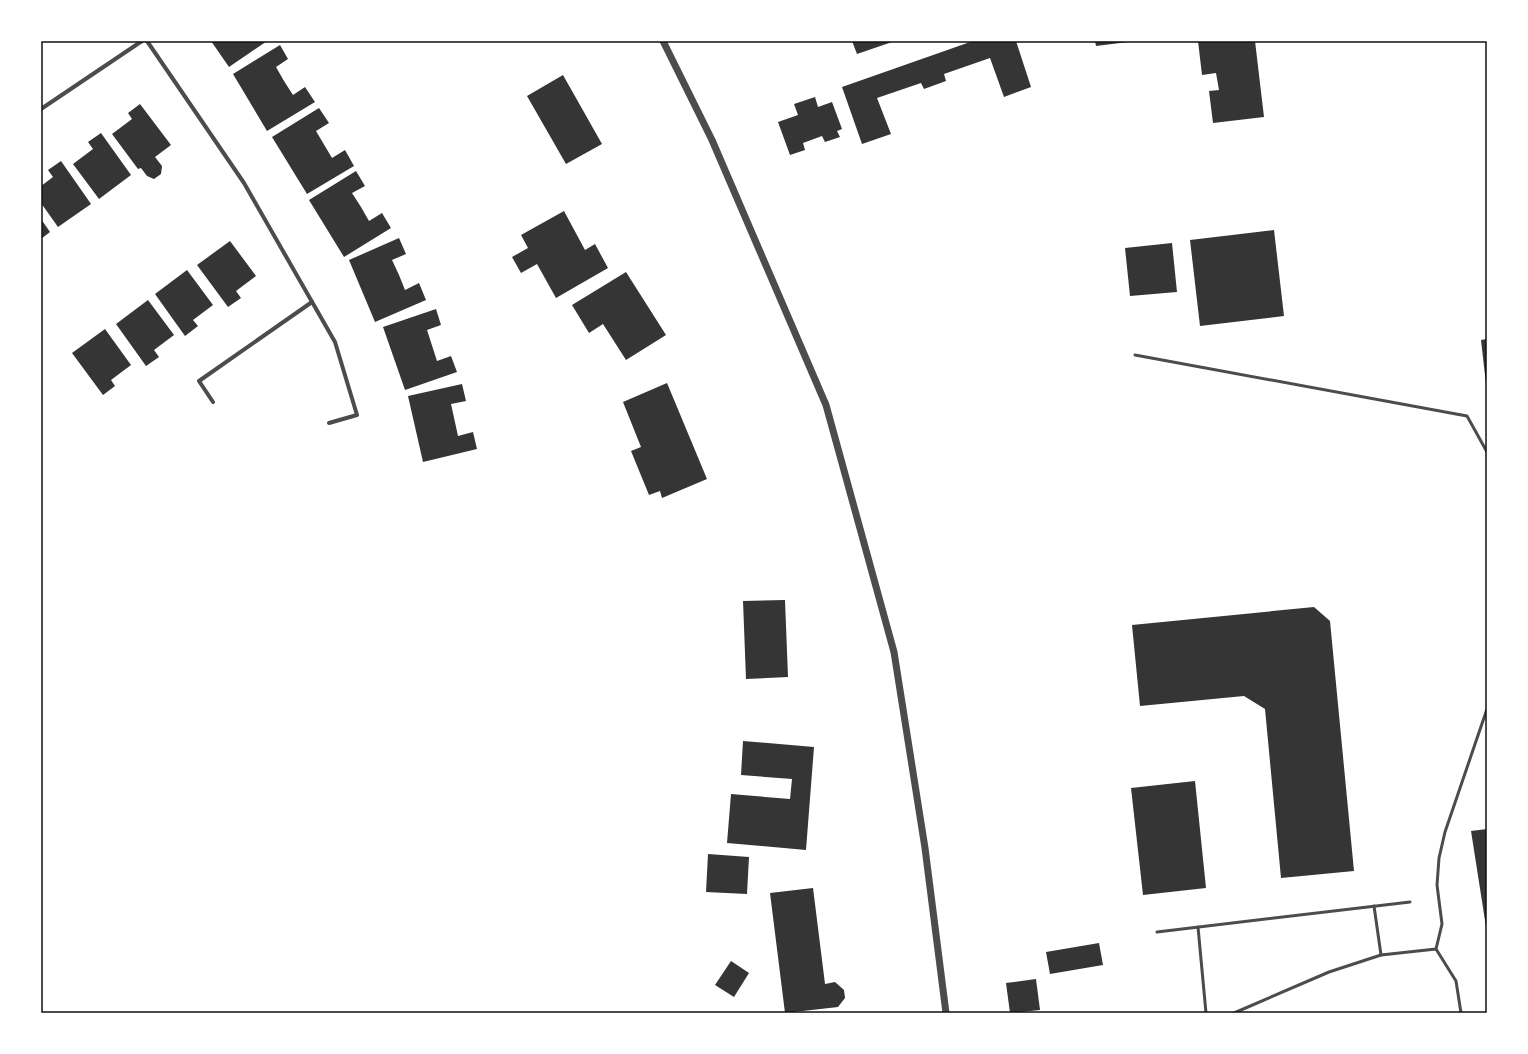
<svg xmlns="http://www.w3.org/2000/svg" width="1528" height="1054" font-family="Barlow,sans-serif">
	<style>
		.building { fill: #353535 }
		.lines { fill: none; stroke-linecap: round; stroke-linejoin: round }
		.service { stroke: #4c4c4c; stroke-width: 3 }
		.minor { stroke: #4c4c4c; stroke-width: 4 }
		.tertiary { stroke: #4c4c4c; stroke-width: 7 }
		.neatline { fill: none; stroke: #111; stroke-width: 1.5 }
	</style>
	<rect width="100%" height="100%" fill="#fff"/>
	<!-- building -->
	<g class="building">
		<path d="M211,41H267L229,67Z"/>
		<path d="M852,41H895L857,54Z"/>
		<path d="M973,41H1016L1031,87L1004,97L990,58L944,74L946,81L924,89L921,83L877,98L891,134L862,144L842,87Z"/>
		<path d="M1095,41H1128V42L1096,46Z"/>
		<path d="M1198,41H1255L1264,117L1213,123L1209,91L1219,90L1216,73L1202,75Z"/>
		<path d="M280,45L288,59L276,67L284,81L293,95L305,87L315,102L267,131L233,74Z"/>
		<path d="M563,75L602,144L566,164L527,96Z"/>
		<path d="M815,97L818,107L832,102L842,129L837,131L840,137L825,142L822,136L803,143L805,150L790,155L778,122L798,115L794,104Z"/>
		<path d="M140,104L171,145L155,157L162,166L161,174L154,179L147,176L141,168L138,169L112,134L132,119L128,113Z"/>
		<path d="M319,108L329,123L316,131L332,158L345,150L354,166L307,194L272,137Z"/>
		<path d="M101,133L131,175L99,199L73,164L93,149L88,142Z"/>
		<path d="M61,161L91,204L58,227L41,203V186L53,177L48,170Z"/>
		<path d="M356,171L365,186L352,193L361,207L369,221L382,213L391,228L344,257L309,200Z"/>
		<path d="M564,211L585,250L595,244L608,268L556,298L537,264L521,273L512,257L528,248L521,235Z"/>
		<path d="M41,219L50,232L41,239Z"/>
		<path d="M1274,230L1284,316L1200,326L1190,240Z"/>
		<path d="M399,238L406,254L392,260L399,275L405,290L419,283L426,300L375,322L349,260Z"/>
		<path d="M230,241L256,276L236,291L241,298L228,307L197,265Z"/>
		<path d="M1172,243L1177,292L1130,296L1125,248Z"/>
		<path d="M187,270L213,305L193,320L198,326L185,336L155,294Z"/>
		<path d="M626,272L666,335L626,360L603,324L589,333L572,305Z"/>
		<path d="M148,300L174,335L154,350L159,357L146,366L116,324Z"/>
		<path d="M436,309L441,325L427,330L437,361L451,356L457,372L405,390L383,327Z"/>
		<path d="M105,329L131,365L111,380L115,386L103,395L72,353Z"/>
		<path d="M1487,339V384H1486L1481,340Z"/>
		<path d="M667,383L707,479L662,498L660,491L649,495L631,451L641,447L623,402Z"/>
		<path d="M462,384L466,401L451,404L458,436L473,432L477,449L423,462L408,396Z"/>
		<path d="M785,600L788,677L746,679L743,601Z"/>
		<path d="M1314,607L1330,621L1354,871L1281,878L1265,709L1244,696L1140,706L1132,625Z"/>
		<path d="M743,741L814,747L806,850L727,843L731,794L790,799L792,779L741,775Z"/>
		<path d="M1195,781L1206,888L1143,895L1131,788Z"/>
		<path d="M1487,829V927H1486L1471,831Z"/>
		<path d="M708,854L749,857L747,894L706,892Z"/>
		<path d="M813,888L825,984L835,982L844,990L845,998L838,1007L785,1013L770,893Z"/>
		<path d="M1099,943L1103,965L1050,974L1046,952Z"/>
		<path d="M731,961L749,973L734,997L715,985Z"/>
		<path d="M1036,979L1040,1010L1010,1013L1006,983Z"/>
	</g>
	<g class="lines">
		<!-- service -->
		<g class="service">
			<path d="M1135,355L1467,416L1487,452"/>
			<path d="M1374,906L1381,955"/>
			<path d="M1198,927L1206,1013"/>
			<path d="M1157,932L1410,902"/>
			<path d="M1436,949L1442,924L1437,885L1439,858L1445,832L1487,709"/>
			<path d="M1234,1013L1329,972L1381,955L1436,949L1456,981L1461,1013"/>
		</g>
		<!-- minor -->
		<g class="minor">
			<path d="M147,41L244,183L335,342L357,415L329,423"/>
			<path d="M41,109L142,41"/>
			<path d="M213,402L199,381L312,302"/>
		</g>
		<!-- tertiary -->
		<path class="tertiary" d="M663,41L712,140L826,405L894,652L925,848L946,1013"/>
	</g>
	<!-- border -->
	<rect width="1528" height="1054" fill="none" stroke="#ffffff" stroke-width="84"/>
	<rect x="42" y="42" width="1444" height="970" class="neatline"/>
</svg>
